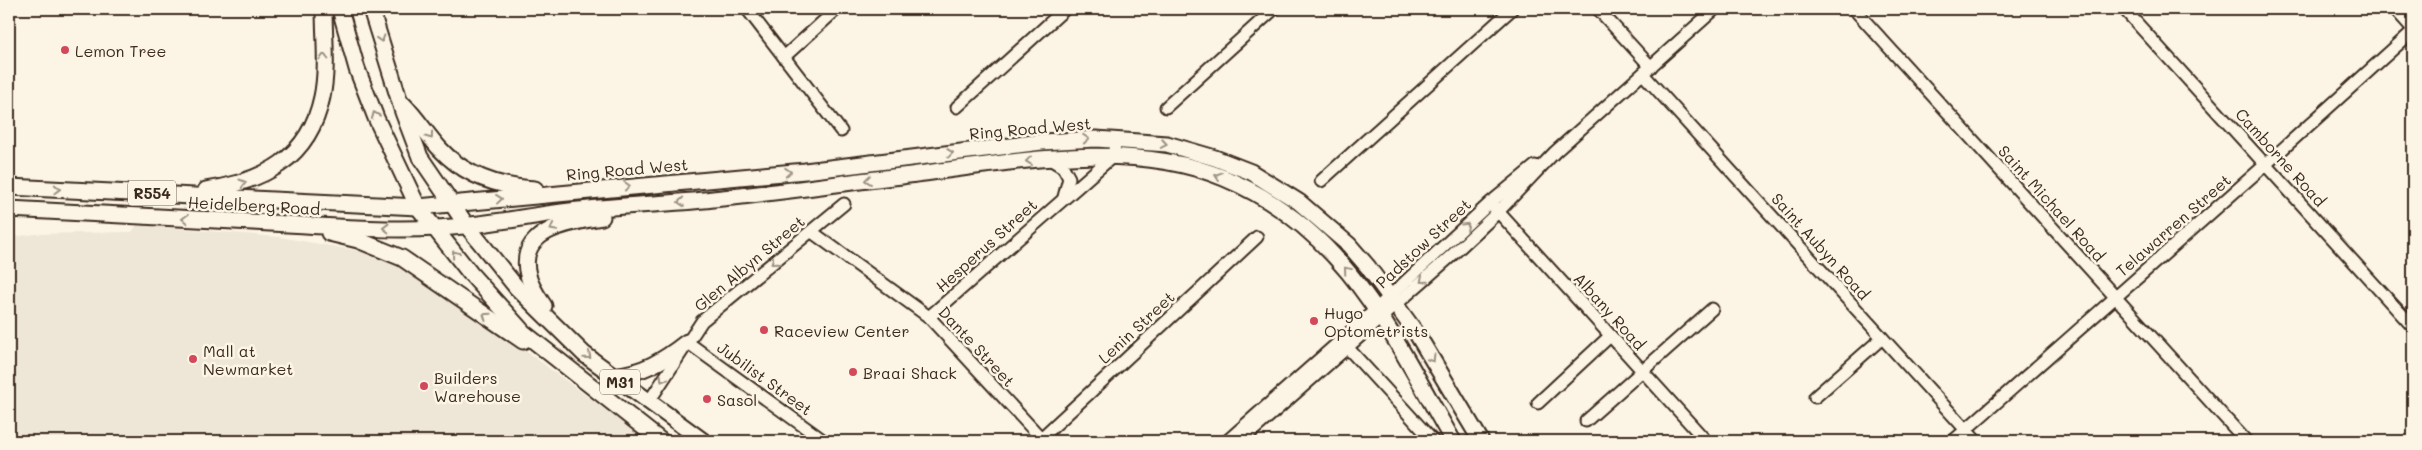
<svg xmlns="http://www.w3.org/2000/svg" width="2422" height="450" font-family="Mali,sans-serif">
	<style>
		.built { fill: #eee6d6 }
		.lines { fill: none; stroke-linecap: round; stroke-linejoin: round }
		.minor-casing { stroke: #3b2a1e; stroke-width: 15 }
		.major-casing { stroke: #3b2a1e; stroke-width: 19 }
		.minor { stroke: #fcf5e5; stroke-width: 11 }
		.major { stroke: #fcf5e5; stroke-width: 15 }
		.oneway { stroke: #9c9082 }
		.poi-dot { fill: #d1495b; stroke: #fcf5e5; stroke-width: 2 }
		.labels { text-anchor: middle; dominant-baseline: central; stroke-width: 5; stroke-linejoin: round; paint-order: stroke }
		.shield { fill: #fcf5e5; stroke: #75675a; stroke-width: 1 }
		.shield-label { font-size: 15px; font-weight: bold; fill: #3b2a1e }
		.poi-label { font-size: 16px; fill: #3b2a1e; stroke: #fcf5e5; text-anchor: start }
		.street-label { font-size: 16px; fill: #3b2a1e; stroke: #fcf5e5 }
	</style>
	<rect width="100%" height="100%" fill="#fcf5e5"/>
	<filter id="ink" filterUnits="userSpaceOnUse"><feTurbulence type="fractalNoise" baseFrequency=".02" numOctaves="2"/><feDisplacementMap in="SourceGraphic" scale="10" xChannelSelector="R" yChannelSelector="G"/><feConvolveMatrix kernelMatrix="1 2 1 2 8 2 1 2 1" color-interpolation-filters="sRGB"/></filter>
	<g filter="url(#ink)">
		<!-- built -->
		<path class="built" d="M137,225L279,237L389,256L440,287L647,441H9V241L12,237L35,234L132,232Z"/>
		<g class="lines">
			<!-- minor casing -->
			<g class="minor-casing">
				<g id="minor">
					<path d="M747,9L841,131"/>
					<path d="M1598,9L1651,67"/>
					<path d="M1854,9L2246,441"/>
					<path d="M2124,9L2413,327"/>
					<path d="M2395,9L2413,29"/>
					<path d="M784,57L837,9"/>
					<path d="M1643,74L1976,441"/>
					<path d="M957,107L1065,9"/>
					<path d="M1166,107L1274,9"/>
					<path d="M1050,159L1063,167L1069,178L1064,197"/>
					<path d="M1321,181L1512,9"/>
					<path d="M1493,206L1706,441"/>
					<path d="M812,232L929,317L1040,437"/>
					<path d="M929,317L1113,156L1116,139"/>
					<path d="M687,342L824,441"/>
					<path d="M1347,347L1433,441"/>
					<path d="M1815,397L1882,338"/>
					<path d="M648,403L702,321L844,204"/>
					<path d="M1538,403L1610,336"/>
					<path d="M1586,421L1712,309"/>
					<path d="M1038,441L1257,237"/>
					<path d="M1227,441L1375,310L1490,203L1535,166"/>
					<path d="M1241,441L1451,256L1498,212L1555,152L1715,9"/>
					<path d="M1953,441L2265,165L2413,31"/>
				</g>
			</g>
			<!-- major casing -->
			<g class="major-casing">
				<g id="major">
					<path d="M340,9L357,69L376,118L418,207L470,273L524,333L661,441"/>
					<path d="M371,9L403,112L420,157L467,226L517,288L584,354L703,441"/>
					<path d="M403,104C417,118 427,135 440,149C465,176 499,187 535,189"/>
					<path d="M9,187L418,207L805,171L1042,142L1096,139L1167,144L1215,158L1251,172L1299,202L1349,245L1368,267L1417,334L1481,441"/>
					<path d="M206,190C264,181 309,159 322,97C328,69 324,37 324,9"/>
					<path d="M9,209C96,214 183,219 270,223C325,226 382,231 437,228C485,226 531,215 579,210C623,205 669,204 713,199C776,193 839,183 902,176C1003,164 1128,137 1224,178C1345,228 1392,335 1453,441"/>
					<path d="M329,233L358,240L402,258L523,341"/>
					<path d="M544,306C538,297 530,286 528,275C516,229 571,222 602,217"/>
					<path d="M612,376C643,373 663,361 687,342"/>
				</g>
			</g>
			<!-- minor -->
			<use href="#minor" class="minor"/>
			<!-- major -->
			<use href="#major" class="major"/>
		</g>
		<!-- one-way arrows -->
		<defs><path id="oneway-chevron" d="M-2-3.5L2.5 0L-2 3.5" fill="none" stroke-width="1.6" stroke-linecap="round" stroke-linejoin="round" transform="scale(1.25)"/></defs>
		<g class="oneway">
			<use href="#oneway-chevron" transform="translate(381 39) rotate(73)"/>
			<use href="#oneway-chevron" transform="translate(324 57) rotate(-90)"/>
			<use href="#oneway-chevron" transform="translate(375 115) rotate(-112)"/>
			<use href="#oneway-chevron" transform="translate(430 136) rotate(54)"/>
			<use href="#oneway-chevron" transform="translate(1086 139) rotate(-4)"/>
			<use href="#oneway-chevron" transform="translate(1164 144) rotate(10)"/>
			<use href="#oneway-chevron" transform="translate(950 153) rotate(-7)"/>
			<use href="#oneway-chevron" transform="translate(1029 161) rotate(173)"/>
			<use href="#oneway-chevron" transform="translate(788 172) rotate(-4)"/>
			<use href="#oneway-chevron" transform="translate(1218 176) rotate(-161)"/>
			<use href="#oneway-chevron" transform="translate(868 180) rotate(173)"/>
			<use href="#oneway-chevron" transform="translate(243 183) rotate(-16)"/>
			<use href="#oneway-chevron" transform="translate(627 186) rotate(-5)"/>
			<use href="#oneway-chevron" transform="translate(57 189) rotate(2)"/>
			<use href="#oneway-chevron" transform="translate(499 199) rotate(-6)"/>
			<use href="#oneway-chevron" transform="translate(681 202) rotate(176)"/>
			<use href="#oneway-chevron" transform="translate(185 219) rotate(-177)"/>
			<use href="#oneway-chevron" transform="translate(1466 226) rotate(-43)"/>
			<use href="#oneway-chevron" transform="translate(386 228) rotate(-179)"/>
			<use href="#oneway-chevron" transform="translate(553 228) rotate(152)"/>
			<use href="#oneway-chevron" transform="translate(455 254) rotate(-128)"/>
			<use href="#oneway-chevron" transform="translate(774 262) rotate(141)"/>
			<use href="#oneway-chevron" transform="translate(1347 270) rotate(-130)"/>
			<use href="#oneway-chevron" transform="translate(1423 280) rotate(139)"/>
			<use href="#oneway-chevron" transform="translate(486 316) rotate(-145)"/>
			<use href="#oneway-chevron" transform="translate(588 356) rotate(40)"/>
			<use href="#oneway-chevron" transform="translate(1432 359) rotate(58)"/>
			<use href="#oneway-chevron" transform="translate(663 379) rotate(122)"/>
		</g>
	</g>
	<!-- markers -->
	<g class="poi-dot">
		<circle cx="65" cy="50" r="5"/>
		<circle cx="1314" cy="321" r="5"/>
		<circle cx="764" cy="330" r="5"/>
		<circle cx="193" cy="359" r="5"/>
		<circle cx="853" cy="372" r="5"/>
		<circle cx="424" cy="386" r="5"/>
		<circle cx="707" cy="399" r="5"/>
	</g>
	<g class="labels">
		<!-- shield labels -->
		<g class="shield">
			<rect x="128" y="180.5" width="48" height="25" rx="4"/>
			<rect x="600" y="369.5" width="40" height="25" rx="4"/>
		</g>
		<g class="shield-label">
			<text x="152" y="193">R554</text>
			<text x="620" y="382">M31</text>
		</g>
		<!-- poi labels -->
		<g class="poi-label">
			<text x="75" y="50">Lemon Tree</text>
			<text x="1324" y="312">Hugo<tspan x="1324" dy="18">Optometrists</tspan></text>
			<text x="774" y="330">Raceview Center</text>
			<text x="203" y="350">Mall at<tspan x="203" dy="18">Newmarket</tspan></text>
			<text x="863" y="372">Braai Shack</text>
			<text x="434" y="377">Builders<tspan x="434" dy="18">Warehouse</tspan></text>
			<text x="717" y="399">Sasol</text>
		</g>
		<!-- street labels -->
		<g class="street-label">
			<text transform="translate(1030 128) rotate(-5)">Ring Road West</text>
			<text transform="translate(2281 157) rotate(48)">Camborne Road</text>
			<text transform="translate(627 169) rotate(-5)">Ring Road West</text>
			<text transform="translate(2052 203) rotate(48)">Saint Michael Road</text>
			<text transform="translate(254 205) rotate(3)">Heidelberg Road</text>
			<text transform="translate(2173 225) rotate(-41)">Telawarren Street</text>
			<text transform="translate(1423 243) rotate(-43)">Padstow Street</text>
			<text transform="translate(986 245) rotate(-42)">Hesperus Street</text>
			<text transform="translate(1821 246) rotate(48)">Saint Aubyn Road</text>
			<text transform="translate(749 263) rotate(-40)">Glen Albyn Street</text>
			<text transform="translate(1610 311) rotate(48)">Albany Road</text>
			<text transform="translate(1136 327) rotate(-43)">Lenin Street</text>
			<text transform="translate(977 346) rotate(47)">Dante Street</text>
			<text transform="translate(765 378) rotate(36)">Jubilist Street</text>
		</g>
	</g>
	<!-- margin -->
	<rect width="2422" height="450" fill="none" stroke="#fcf5e5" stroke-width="30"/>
	<rect x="15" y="15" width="2392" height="420" fill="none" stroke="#3b2a1e" stroke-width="2" filter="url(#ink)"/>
</svg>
